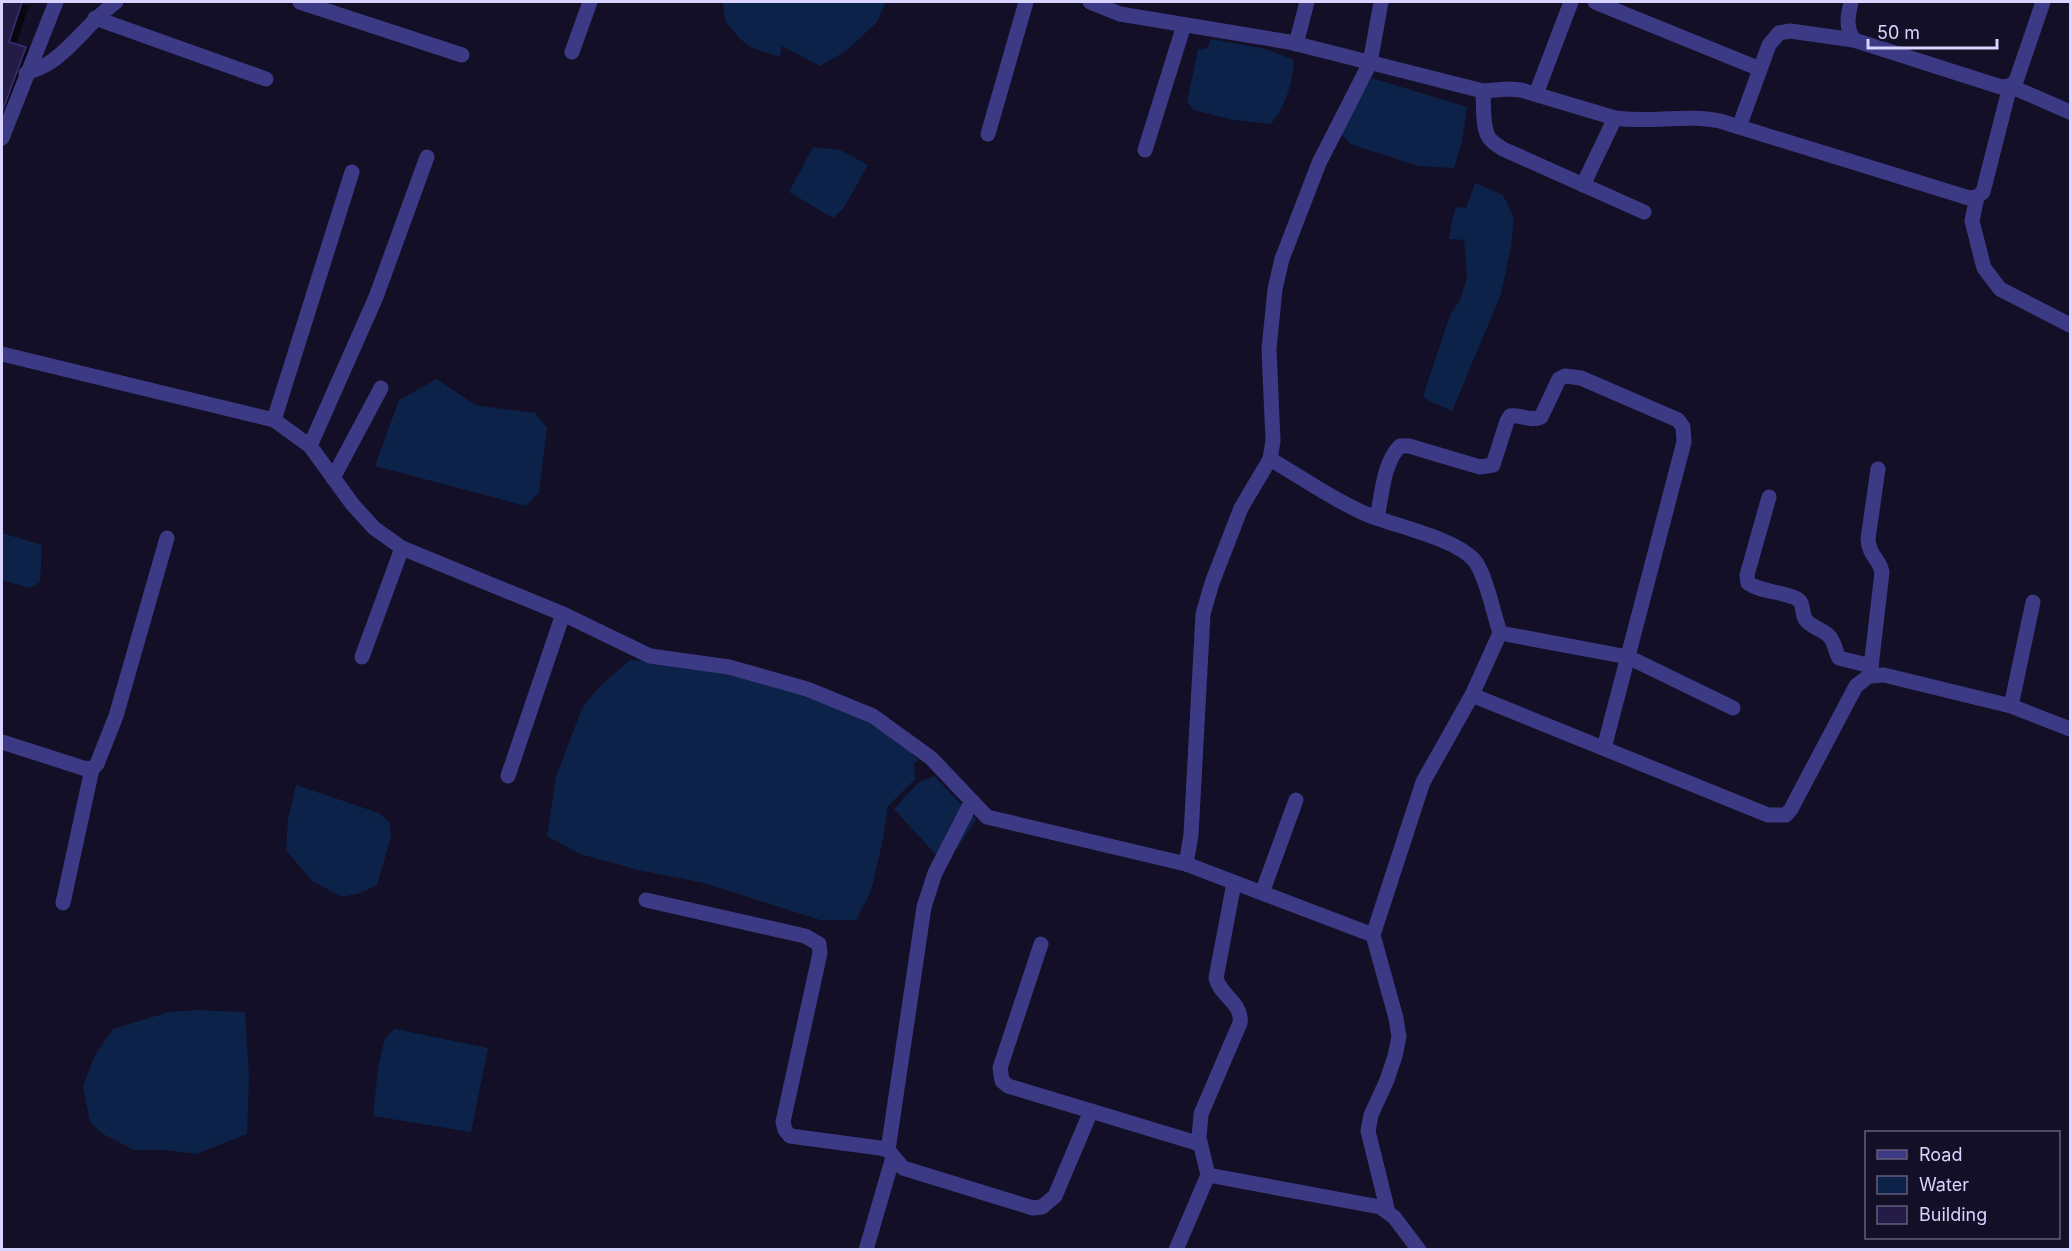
<svg xmlns="http://www.w3.org/2000/svg" width="2072" height="1251" font-family="Inter,sans-serif">
	<style>
		.water { fill: #0c2248 }
		.building { fill: #241b47; stroke: #3b2d73; stroke-width: 1.5; filter: url(#shadow) }
		.lines { fill: none; stroke-linecap: round; stroke-linejoin: round }
		.minor { stroke: #3d3a85; stroke-width: 15 }
	</style>
	<defs>
		<filter id="shadow"><feDropShadow dx="6" dy="4" stdDeviation="0" flood-color="#0009"/></filter>
	</defs>
	<rect width="100%" height="100%" fill="#130f26"/>
	<!-- water -->
	<g class="water">
		<path d="M723,2H886L877,22L846,51L820,66L782,46L780,57L750,47L740,39L725,21Z"/>
		<path d="M1210,39L1266,49L1294,60C1292,84 1287,104 1271,124L1234,120L1194,110L1187,102L1198,50L1208,48Z"/>
		<path d="M1372,78L1467,107L1462,142L1454,168L1418,166L1350,144L1337,129Z"/>
		<path d="M813,147L840,150L868,165L843,209L833,218L789,192Z"/>
		<path d="M1475,183L1503,195L1514,218L1511,247L1501,294L1452,411L1429,401L1423,396L1450,315L1460,300L1467,278L1464,240L1449,239L1453,216L1456,207L1466,208Z"/>
		<path d="M437,379L475,405L535,413L547,428L539,492L526,506L375,466L399,400Z"/>
		<path d="M2,533L42,545L40,582L30,588L2,580Z"/>
		<path d="M630,660L699,663L873,716L918,760L914,764L915,779L888,806L882,844L871,891L856,920H820L704,883L638,870L580,854L547,836L556,777L582,708L600,686Z"/>
		<path d="M934,776L976,819L957,849L938,857L894,809L918,783Z"/>
		<path d="M296,785L379,813L390,823L391,837L377,885L361,893L342,897L312,881L286,850L288,820Z"/>
		<path d="M198,1010L245,1012L249,1076L247,1134L196,1154L164,1150H134L103,1134L90,1122L83,1086L95,1055L113,1029L169,1012Z"/>
		<path d="M395,1029L488,1048L471,1132L373,1116L378,1068L385,1038Z"/>
	</g>
	<!-- building -->
	<path class="building" d="M2,2H22L9,42L26,47L2,112Z"/>
	<g class="lines">
		<!-- minor -->
		<g class="minor">
			<path d="M300,2L462,55"/>
			<path d="M1090,2L1120,14L1289,42L1483,91L1508,89L1521,90L1615,118C1650,123 1685,114 1720,121L1969,198L1977,197L1983,192L2010,86L2070,112"/>
			<path d="M1595,2L1760,69"/>
			<path d="M1851,2C1848,16 1845,27 1854,40L2001,87L2010,86L2016,81L2043,2"/>
			<path d="M95,18L266,79"/>
			<path d="M1296,44L1307,2"/>
			<path d="M572,52L590,2"/>
			<path d="M26,73C35,70 44,67 52,61C76,44 92,19 116,2"/>
			<path d="M1483,91C1484,104 1482,124 1488,136C1491,142 1497,145 1503,149L1644,212"/>
			<path d="M1536,94L1571,2"/>
			<path d="M1739,127L1769,45L1779,33L1790,31L1854,40"/>
			<path d="M988,134L1026,2"/>
			<path d="M2,138L56,2"/>
			<path d="M1145,150L1184,25"/>
			<path d="M1583,185L1615,118"/>
			<path d="M1977,197L1972,221L1984,268L2000,289L2070,325"/>
			<path d="M2,354L274,420L310,446L353,505L374,528L402,548L563,614L650,656L729,667L807,689L873,716L931,758L987,817L1186,864L1373,935"/>
			<path d="M274,420L352,172"/>
			<path d="M310,446L376,297L427,157"/>
			<path d="M1270,459C1301,477 1333,500 1366,514C1394,526 1455,538 1474,560C1486,574 1494,615 1500,633L1472,695L1423,782L1373,935L1396,1018L1399,1037L1395,1056L1387,1080L1371,1115L1368,1131L1388,1212"/>
			<path d="M333,478L381,388"/>
			<path d="M1769,497L1747,575L1748,583C1761,592 1778,591 1793,597C1804,601 1801,606 1804,616C1806,626 1823,629 1829,636C1835,642 1835,651 1839,658L1871,666"/>
			<path d="M1377,518C1382,495 1383,463 1400,446H1409L1480,467L1493,465L1507,421L1510,416C1522,414 1529,422 1541,417L1559,379L1565,376L1581,378L1678,420L1683,427L1684,442L1604,748"/>
			<path d="M1500,633L1628,657L1733,708"/>
			<path d="M362,657L402,548"/>
			<path d="M1870,676L1882,572C1879,558 1869,556 1868,539L1878,469"/>
			<path d="M1472,695L1768,815H1786L1791,809L1856,686L1869,676L1884,675L2011,706L2070,729"/>
			<path d="M2011,706L2033,602"/>
			<path d="M2,742L83,768L92,769L97,764L116,716L167,538"/>
			<path d="M508,776L563,614"/>
			<path d="M1186,864L1191,835L1203,614L1212,583L1241,508L1270,459L1273,441L1269,349L1275,289L1282,259L1319,163L1370,63L1381,2"/>
			<path d="M1262,893L1296,800"/>
			<path d="M646,900L805,936L819,944L820,953L783,1122L785,1130L790,1136L880,1148L888,1150L903,1168L1033,1208L1042,1207L1055,1196L1091,1111"/>
			<path d="M63,903L92,769"/>
			<path d="M1041,944L1000,1068L1002,1081L1008,1086L1200,1144"/>
			<path d="M888,1150L924,907L935,873L972,801"/>
			<path d="M1208,1175L1380,1207L1394,1217L1419,1250"/>
			<path d="M866,1250L893,1157"/>
			<path d="M1176,1250L1208,1175L1199,1138L1201,1114L1240,1023C1243,1003 1220,996 1216,978L1234,883"/>
		</g>
	</g>
	<!-- border -->
	<rect width="2072" height="1251" fill="none" stroke="#d9d4ff" stroke-width="6"/>
	<!-- legend -->
	<rect x="1865" y="1131" width="195" height="108" fill="#130f26" stroke="#625e7d" stroke-width="1.5"/>
	<rect x="1877" y="1150" width="30" height="9" fill="#3d3a85" stroke="#625e7d" stroke-width="1.5"/>
	<text x="1919" y="1161" font-size="18" fill="#d9d4ff">Road</text>
	<rect x="1877" y="1176" width="30" height="18" fill="#0c2248" stroke="#625e7d" stroke-width="1.5"/>
	<text x="1919" y="1191" font-size="18" fill="#d9d4ff">Water</text>
	<rect x="1877" y="1206" width="30" height="18" fill="#241b47" stroke="#625e7d" stroke-width="1.5"/>
	<text x="1919" y="1221" font-size="18" fill="#d9d4ff">Building</text>
	<!-- scale -->
	<path d="M1868 39v9h129v-9" fill="none" stroke="#d9d4ff" stroke-width="3"/>
	<text x="1877" y="39" font-size="18" fill="#d9d4ff" stroke="#130f26" stroke-width="4.5" paint-order="stroke">50 m</text>
</svg>
